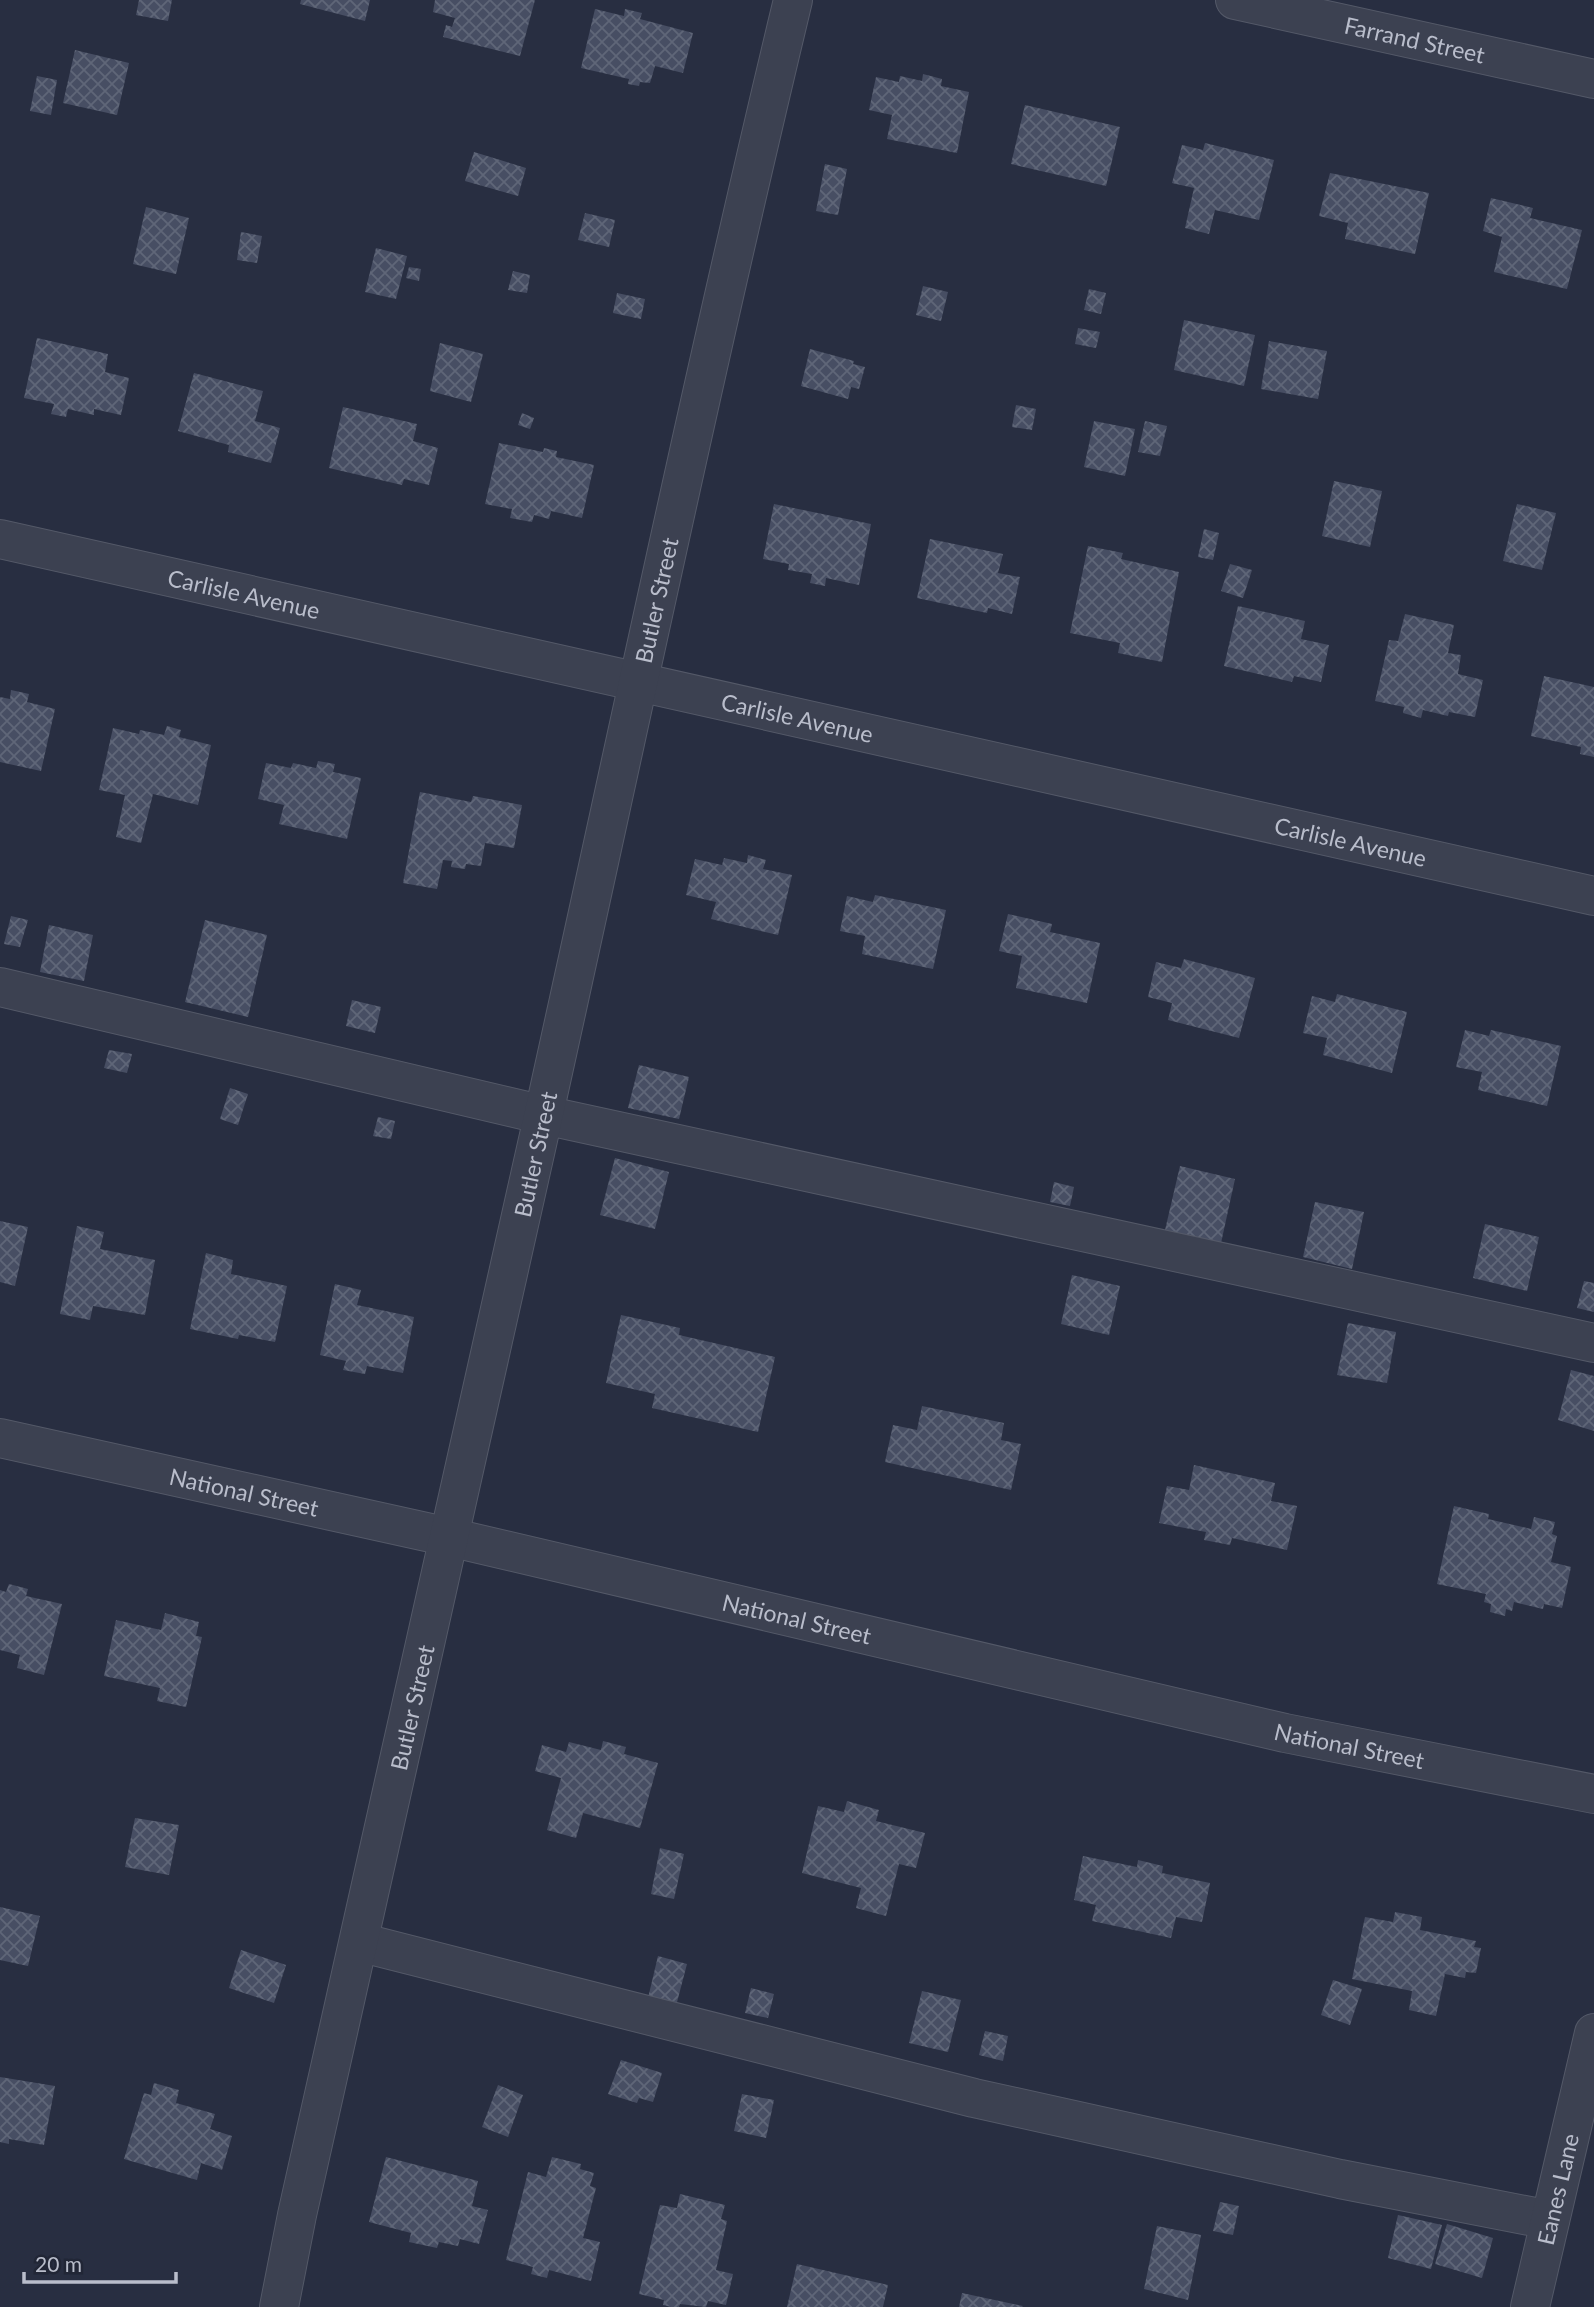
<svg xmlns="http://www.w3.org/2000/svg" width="1594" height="2307" font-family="Lato,sans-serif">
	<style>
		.building { fill: url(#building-cross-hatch) }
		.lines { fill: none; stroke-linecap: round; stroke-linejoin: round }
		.minor-casing { stroke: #545968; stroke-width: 40 }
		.minor { stroke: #3c4151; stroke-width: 38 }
		.labels { text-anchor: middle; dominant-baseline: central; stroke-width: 6; stroke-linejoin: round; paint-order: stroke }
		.street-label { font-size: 23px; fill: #b9bdcb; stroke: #212636 }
	</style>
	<defs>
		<pattern id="building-cross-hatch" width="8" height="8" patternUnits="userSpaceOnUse" patternTransform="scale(1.75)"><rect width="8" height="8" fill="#474e63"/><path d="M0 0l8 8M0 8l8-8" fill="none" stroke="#5f6678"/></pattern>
	</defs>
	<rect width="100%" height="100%" fill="#282e41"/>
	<!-- building -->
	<g class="building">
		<path d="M139,0H172L168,21L136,15Z"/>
		<path d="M301,0H370L365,21L300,4Z"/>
		<path d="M435,0H535L520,56L443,37L446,25L452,27L455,18L433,12Z"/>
		<path d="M595,9L624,16L625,9L642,13L640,19L693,33L683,73L655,66L650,83L640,82L639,86L628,84L629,79L581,68Z"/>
		<path d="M75,50L129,63L117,115L63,103Z"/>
		<path d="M923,74L942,79L941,86L969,92L957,153L887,139L892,115L869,110L876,77L899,82L900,76L922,81Z"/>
		<path d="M37,76L57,80L51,115L30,111Z"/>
		<path d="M1025,105L1120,127L1106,186L1011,164Z"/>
		<path d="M1205,143L1274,160L1259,220L1215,210L1209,234L1185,228L1194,188L1172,183L1182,145L1203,150Z"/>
		<path d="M474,152L526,168L518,196L465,181Z"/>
		<path d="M825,164L847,169L838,215L816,211Z"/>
		<path d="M1330,173L1429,193L1415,254L1345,239L1348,223L1319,216Z"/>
		<path d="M1491,198L1533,208L1530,218L1582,230L1567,289L1494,272L1502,237L1483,231Z"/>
		<path d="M146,207L189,218L176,274L133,264Z"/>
		<path d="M585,213L615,220L609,247L578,240Z"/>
		<path d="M241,232L262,236L257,263L237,260Z"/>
		<path d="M376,248L407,256L396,299L365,292Z"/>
		<path d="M409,267L421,269L419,281L406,278Z"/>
		<path d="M513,271L530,275L527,293L508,290Z"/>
		<path d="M923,286L948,292L941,321L916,315Z"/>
		<path d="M1089,289L1106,293L1101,314L1084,310Z"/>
		<path d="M617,293L645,299L641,319L613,313Z"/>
		<path d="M1184,320L1255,335L1244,386L1174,370Z"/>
		<path d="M1078,328L1100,332L1096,348L1075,344Z"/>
		<path d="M37,338L108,354L105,372L129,378L121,415L94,409V415L68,409L66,417L51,414L54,404L24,398Z"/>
		<path d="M1269,341L1327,351L1318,399L1261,389Z"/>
		<path d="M440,343L483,354L471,402L430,391Z"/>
		<path d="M810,349L854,361L853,364L865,367L859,389L851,387L848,399L801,386Z"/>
		<path d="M194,373L263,391L255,421L280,428L271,463L228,452L229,445L178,431Z"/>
		<path d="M1016,405L1036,409L1032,430L1012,427Z"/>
		<path d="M343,407L417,424L413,441L438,448L429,485L404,479L402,485L329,468Z"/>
		<path d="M522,413L534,418L530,429L518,425Z"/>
		<path d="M1094,421L1135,429L1125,476L1084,467Z"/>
		<path d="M1145,421L1167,426L1160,456L1138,452Z"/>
		<path d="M499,443L543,452L544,448L557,451L556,457L594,465L582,518L551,511L549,519L534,515L532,522L510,518L512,509L485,504Z"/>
		<path d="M1334,481L1382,491L1370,547L1322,536Z"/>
		<path d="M774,504L871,524L859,585L826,578L825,586L810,583L812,574L788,570L789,564L763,559Z"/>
		<path d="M1517,504L1556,513L1542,570L1503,561Z"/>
		<path d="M1204,529L1219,533L1213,560L1198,557Z"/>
		<path d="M930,539L1003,554L998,573L1020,577L1012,614L988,608L987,613L917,598Z"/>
		<path d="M1088,546L1123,553L1121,559L1179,572L1162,662L1118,653L1120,643L1070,633Z"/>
		<path d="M1230,564L1252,570L1243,598L1221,591Z"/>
		<path d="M1238,606L1305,621L1301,639L1329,645L1321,682L1294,676L1292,682L1224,666Z"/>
		<path d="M1405,614L1454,625L1448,653L1461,655L1458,674L1483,680L1475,717L1449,712L1448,716L1423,710L1421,718L1403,713L1404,707L1375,701L1389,640L1398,641Z"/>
		<path d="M1544,676L1594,687V757L1580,754L1581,747L1531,736Z"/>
		<path d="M11,690L29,694L27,702L55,709L41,771L0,762V697L10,699Z"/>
		<path d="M167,726L181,730L179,737L211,745L198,805L153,794L141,843L116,837L125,795L99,790L113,728L139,734L140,730L164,735Z"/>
		<path d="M318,761L335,764L333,772L361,778L347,839L279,824L284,805L258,799L266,763L291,768L293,763L316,768Z"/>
		<path d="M420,792L471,802L473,796L522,805L514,848L485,843L481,866L466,864L465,869L451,867L452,861L443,860L437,889L403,883Z"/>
		<path d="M748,855L766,860L763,869L792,875L778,935L711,919L716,902L686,895L695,859L722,865L724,858L747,863Z"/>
		<path d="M875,895L946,910L933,969L862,954L865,936L840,931L847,896L873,902Z"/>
		<path d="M1008,914L1052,924L1050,932L1100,943L1087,1003L1016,988L1022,956L999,951Z"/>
		<path d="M11,916L28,920L20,947L4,944Z"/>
		<path d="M205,920L267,935L248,1017L185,1002Z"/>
		<path d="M49,925L93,935L84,981L40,972Z"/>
		<path d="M1184,959L1255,978L1239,1038L1168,1020L1172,1003L1148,997L1156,962L1181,968Z"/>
		<path d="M1337,994L1407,1012L1392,1073L1323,1055L1327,1038L1303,1033L1312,996L1335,1002Z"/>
		<path d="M352,1000L381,1007L375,1033L346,1026Z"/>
		<path d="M1465,1030L1489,1036L1491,1030L1561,1046L1547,1106L1478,1090L1482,1072L1456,1067Z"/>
		<path d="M109,1050L132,1054L127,1073L104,1068Z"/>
		<path d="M639,1065L689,1077L679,1119L628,1108Z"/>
		<path d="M230,1088L248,1094L238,1125L220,1119Z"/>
		<path d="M378,1117L395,1121L391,1139L373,1136Z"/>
		<path d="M615,1158L669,1172L655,1229L600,1215Z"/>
		<path d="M1180,1166L1235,1179L1221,1243L1165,1230Z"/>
		<path d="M1054,1182L1074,1187L1070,1206L1050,1202Z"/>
		<path d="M1315,1202L1364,1212L1352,1269L1303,1257Z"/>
		<path d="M0,1221L28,1227L15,1286L0,1282Z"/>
		<path d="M1485,1224L1539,1237L1527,1291L1473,1278Z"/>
		<path d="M77,1226L104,1232L100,1249L155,1260L145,1315L93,1306L90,1320L60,1314Z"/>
		<path d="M206,1253L233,1260L231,1274L287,1286L275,1342L239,1335L238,1339L190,1329Z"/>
		<path d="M1072,1275L1120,1286L1109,1335L1061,1324Z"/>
		<path d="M1584,1281L1594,1283V1312L1577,1308Z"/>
		<path d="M335,1284L361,1290L357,1305L414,1317L403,1373L367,1366L365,1374L343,1370L346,1361L320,1355Z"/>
		<path d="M621,1315L680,1328L679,1335L775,1357L758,1432L652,1408L655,1394L606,1383Z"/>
		<path d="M1348,1323L1396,1332L1387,1383L1337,1375Z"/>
		<path d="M1571,1370L1594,1376V1431L1558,1420Z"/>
		<path d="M922,1406L1004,1423L1001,1440L1021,1444L1011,1490L885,1462L893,1425L917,1430Z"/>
		<path d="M1194,1465L1275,1483L1271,1501L1297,1506L1287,1550L1232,1538L1230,1545L1204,1540L1206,1532L1159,1523L1167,1486L1189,1490Z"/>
		<path d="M1454,1506L1489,1514L1488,1519L1531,1529L1534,1517L1555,1522L1552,1534L1557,1536L1551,1562L1571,1567L1562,1608L1544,1604L1543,1609L1514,1602L1512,1611L1506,1609L1505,1616L1490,1612L1491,1604L1484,1602L1486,1594L1437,1584Z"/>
		<path d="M9,1584L28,1589L26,1596L62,1604L44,1675L17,1668L20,1655L0,1650V1590L6,1592Z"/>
		<path d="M165,1613L199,1622L196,1636L202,1637L186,1707L157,1701L160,1688L104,1676L116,1620L161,1630Z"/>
		<path d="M603,1741L626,1747L624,1754L658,1763L640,1828L583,1813L576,1838L547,1830L561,1778L535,1771L542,1745L566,1752L569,1742L601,1750Z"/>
		<path d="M847,1801L879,1810L876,1821L925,1833L916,1868L899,1864L886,1916L856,1908L861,1888L802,1873L818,1806L844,1812Z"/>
		<path d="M135,1818L179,1825L169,1875L125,1867Z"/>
		<path d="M660,1848L684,1854L674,1899L651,1894Z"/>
		<path d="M1083,1856L1137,1867L1138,1860L1163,1866L1162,1873L1210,1883L1202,1922L1176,1917L1171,1938L1092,1921L1096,1905L1074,1900Z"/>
		<path d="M0,1907L40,1916L28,1966L0,1960Z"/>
		<path d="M1395,1912L1422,1917L1420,1930L1476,1941L1474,1947L1481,1948L1476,1973L1466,1972L1465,1978L1445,1974L1436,2016L1409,2010L1412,1991L1352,1979L1365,1917L1393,1922Z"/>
		<path d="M241,1950L286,1965L274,2003L229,1988Z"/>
		<path d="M658,1956L687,1964L676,2006L648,1998Z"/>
		<path d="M1333,1980L1362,1989L1350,2025L1321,2015Z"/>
		<path d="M751,1988L774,1994L768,2018L745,2013Z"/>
		<path d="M922,1991L961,2000L948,2052L909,2043Z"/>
		<path d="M985,2031L1008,2036L1003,2061L979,2055Z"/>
		<path d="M621,2060L662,2073L653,2102L639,2098L637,2103L608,2094Z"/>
		<path d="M0,2077L55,2086L44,2145L9,2139V2144L0,2142Z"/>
		<path d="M154,2083L179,2090L176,2103L215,2114L210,2129L232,2136L222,2170L201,2163L197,2180L124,2159L144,2093L151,2095Z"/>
		<path d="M498,2085L523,2095L508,2137L482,2127Z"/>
		<path d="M742,2094L774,2100L766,2138L734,2131Z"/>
		<path d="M386,2157L478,2181L472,2206L488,2210L479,2244L460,2239L458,2246L439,2242L437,2248L409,2242L411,2233L369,2222Z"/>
		<path d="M552,2157L581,2164L580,2169L594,2173L590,2186L596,2188L583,2238L600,2242L591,2281L549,2270L547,2278L531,2274L533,2267L506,2260L528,2172L546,2177Z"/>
		<path d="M680,2194L725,2205L721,2219L727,2221L716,2270L733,2274L726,2305L708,2301L706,2307L680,2304L679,2307H671L663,2305L664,2300L639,2294L660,2205L677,2208Z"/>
		<path d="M1220,2202L1239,2206L1233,2235L1213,2231Z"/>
		<path d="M1398,2215L1442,2225L1431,2269L1388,2258Z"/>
		<path d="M1447,2224L1493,2238L1482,2278L1435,2264Z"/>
		<path d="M1157,2226L1201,2235L1188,2300L1144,2289Z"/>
		<path d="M797,2264L888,2285L883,2307H787Z"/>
		<path d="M962,2293L1023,2306L1022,2307H959Z"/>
	</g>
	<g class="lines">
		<!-- minor casing -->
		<g class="minor-casing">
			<g id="minor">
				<path id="s1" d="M1235,0L1594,79"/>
				<path id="s2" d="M0,539L1594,896"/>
				<path d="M0,987L544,1115L1594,1343"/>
				<path id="s3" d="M0,1438L449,1537L1285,1733L1594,1794"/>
				<path d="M359,1942L974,2098L1340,2179L1550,2220"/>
				<path id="s4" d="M279,2307L297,2215C380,1848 464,1481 544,1113C626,742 704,370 793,0"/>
				<path id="s5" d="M1530,2307L1594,2033"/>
			</g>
		</g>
		<!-- minor -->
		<use href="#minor" class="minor"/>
	</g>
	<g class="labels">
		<!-- street labels -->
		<g class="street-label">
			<text stroke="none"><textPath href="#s1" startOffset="184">Farrand Street</textPath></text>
			<text stroke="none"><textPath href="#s2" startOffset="250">Carlisle Avenue</textPath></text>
			<text stroke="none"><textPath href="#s4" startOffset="1748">Butler Street</textPath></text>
			<text stroke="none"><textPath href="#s2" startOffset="817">Carlisle Avenue</textPath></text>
			<text stroke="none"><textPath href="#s2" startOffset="1384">Carlisle Avenue</textPath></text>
			<text stroke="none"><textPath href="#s4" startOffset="1181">Butler Street</textPath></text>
			<text stroke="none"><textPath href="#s3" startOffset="250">National Street</textPath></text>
			<text stroke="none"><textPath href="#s3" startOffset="817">National Street</textPath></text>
			<text stroke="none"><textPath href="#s4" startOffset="614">Butler Street</textPath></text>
			<text stroke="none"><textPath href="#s3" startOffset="1384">National Street</textPath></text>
			<text stroke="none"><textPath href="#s5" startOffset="121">Eanes Lane</textPath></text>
		</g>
	</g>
	<!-- scale -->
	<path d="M24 2272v10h152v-10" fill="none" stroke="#b9bdcb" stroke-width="3.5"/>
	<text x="35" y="2272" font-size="21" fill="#b9bdcb" stroke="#212636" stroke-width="5" paint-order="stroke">20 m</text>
</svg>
